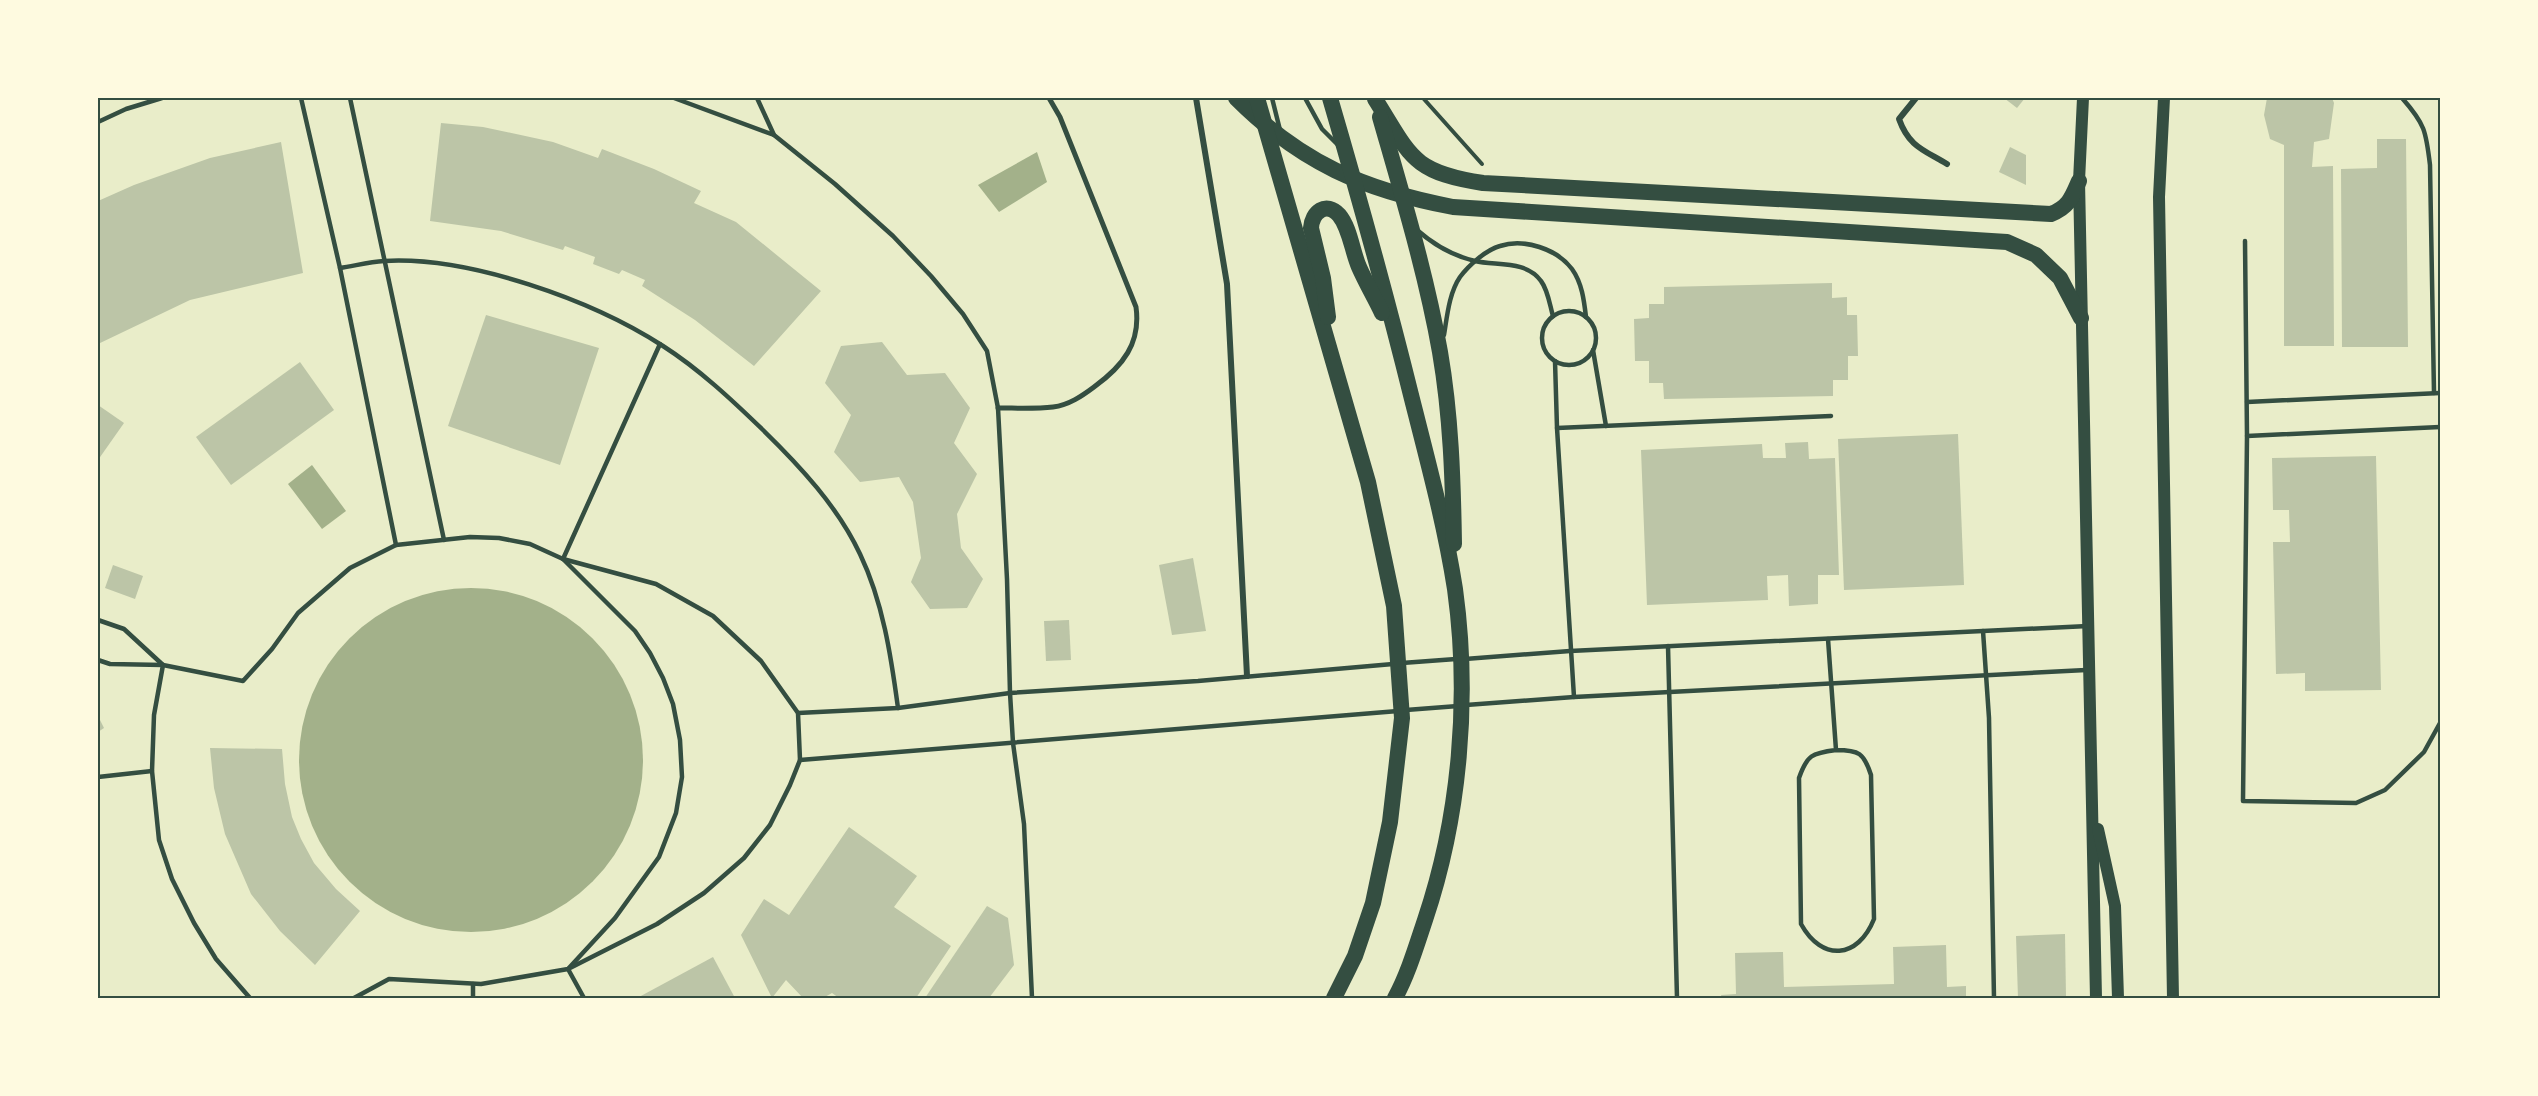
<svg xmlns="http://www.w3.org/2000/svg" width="2538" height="1096" font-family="'Source Sans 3',sans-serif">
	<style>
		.water { fill: #a3b18a }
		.building { fill: #bcc5a7 }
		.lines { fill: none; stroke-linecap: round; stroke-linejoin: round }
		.path { stroke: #344e41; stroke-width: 4 }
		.service { stroke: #344e41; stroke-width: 4.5 }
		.pedestrian { stroke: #344e41; stroke-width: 5 }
		.minor { stroke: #344e41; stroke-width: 6 }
		.secondary { stroke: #344e41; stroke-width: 12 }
		.trunk { stroke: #344e41; stroke-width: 16 }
		.neatline { fill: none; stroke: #344e41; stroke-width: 2 }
	</style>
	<rect width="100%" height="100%" fill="#e9edc9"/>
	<!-- water -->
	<g class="water">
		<path d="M1037,152L1047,182L999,212L978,185Z"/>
		<path d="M312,465L346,511L322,529L288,484Z"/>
		<circle cx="471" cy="760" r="172"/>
	</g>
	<!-- building -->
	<g class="building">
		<path d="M2004,98H2025L2017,108Z"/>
		<path d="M2267,98H2332L2334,103L2329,139L2314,142L2312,167L2333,166L2334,346H2284V145L2270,139L2264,115Z"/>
		<path d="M441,123L483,127L553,142L598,158L602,149L654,169L701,191L694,203L736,222L821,291L754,366L695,320L642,286L645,280L622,270L619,274L593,264L595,257L565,246L563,250L501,231L430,221Z"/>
		<path d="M2377,139H2406L2408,347H2342L2341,169L2377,168Z"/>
		<path d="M281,142L303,273L190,300L98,344V201L134,185L210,158Z"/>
		<path d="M2010,147L2026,155V185L1999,172Z"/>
		<path d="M1832,283V298L1847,297V315H1857L1858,356H1848V380H1833V396L1664,399L1663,383H1649V361H1635L1634,319L1649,318V304H1664V287Z"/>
		<path d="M486,315L599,348L560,465L448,426Z"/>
		<path d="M882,342L907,375L945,373L970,408L954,443L977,474L957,514L961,548L983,579L967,608L930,609L911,582L921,558L913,502L899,477L860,482L834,452L851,415L825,383L841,346Z"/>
		<path d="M300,362L334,410L231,485L196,437Z"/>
		<path d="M98,405L124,423L98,460Z"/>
		<path d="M1958,434L1964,585L1844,590L1838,439Z"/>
		<path d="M1808,442L1809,459L1835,458L1839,575H1818V604L1789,606L1788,575L1767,576L1768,600L1647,605L1641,450L1762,444L1763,458H1786L1785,443Z"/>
		<path d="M2376,456L2381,690L2305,691V673L2276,674L2273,542H2290L2289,510H2273L2272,458Z"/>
		<path d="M1193,558L1206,631L1172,635L1159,565Z"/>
		<path d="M113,565L143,576L135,599L105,588Z"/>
		<path d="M1069,620L1071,660L1046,661L1044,621Z"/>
		<path d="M98,716L104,728L98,732Z"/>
		<path d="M210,748L282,749L285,784L292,817L301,839L314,863L336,889L360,911L315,965L280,931L251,894L225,834L214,788Z"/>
		<path d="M849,827L917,876L894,907L951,946L916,998H839L832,993L823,998H803L786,980L772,998L741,935L764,899L789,915Z"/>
		<path d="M987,906L1008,918L1014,965L989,998H925Z"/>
		<path d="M2065,934L2066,998H2018L2016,936Z"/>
		<path d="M1946,945L1947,987L1966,986V998H1722L1721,995L1736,994L1735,953L1783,952L1784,987L1894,984L1893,947Z"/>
		<path d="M713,957L735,998H640L639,997Z"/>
	</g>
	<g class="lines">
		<!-- path -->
		<path class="path" d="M1423,98L1482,164"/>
		<!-- service -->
		<g class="service">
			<path d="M301,98L340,268L396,545"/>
			<path d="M350,98L444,540"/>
			<path d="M674,98L774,135"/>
			<path d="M757,98L774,135L835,184L893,236L931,276L963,314L987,351L998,408L1007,579L1010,693L1013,743L1024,824L1032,998"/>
			<path d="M1272,98L1280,130"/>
			<path d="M1305,98L1322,129L1338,145"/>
			<path d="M2402,98C2425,124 2426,131 2430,165L2434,393"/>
			<path d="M98,122L126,109L162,98"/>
			<path d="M1417,230C1433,244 1453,256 1475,261C1496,266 1526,260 1541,281C1548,290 1550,306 1553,316"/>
			<path d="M2245,241L2247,436L2243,801L2356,803L2385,790L2424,752L2440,723"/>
			<path d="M340,268C354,266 369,262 384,261C469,256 592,300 663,346C699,369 732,400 763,430C800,466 838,507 860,554C883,602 891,656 898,708"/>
			<circle cx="1569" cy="338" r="27"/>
			<path d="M1444,335C1447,317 1449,293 1460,277C1469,265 1486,250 1500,246C1524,238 1557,249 1572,269C1582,283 1584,300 1586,317"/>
			<path d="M1593,350L1606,426"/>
			<path d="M1555,361L1557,428L1574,697"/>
			<path d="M2247,402L2440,393"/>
			<path d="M1557,428L1831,416"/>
			<path d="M2247,436L2440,427"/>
			<path d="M98,620L124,629L163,665"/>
			<path d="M1983,631L1989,718L1994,998"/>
			<path d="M1828,639L1836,750C1812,753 1807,755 1799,778L1801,924C1822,962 1858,959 1874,919L1871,775C1864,753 1859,750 1836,750"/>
			<path d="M1668,646L1677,998"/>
			<path d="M1465,659L1570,651L2088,626"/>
			<path d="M98,660L110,664L163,665L243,681L272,649L298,613L350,568L396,545L470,537L499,538L530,544L563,559L635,631L650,653L663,678L673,704L680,740L682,777L676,813L659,857L615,918L568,969L481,984L389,979L354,998"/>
			<path d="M1402,663L1456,659"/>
			<path d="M163,665L154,715L152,771L159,840L172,879L194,923L216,959L250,998"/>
			<path d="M1466,705L1574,697L2086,670"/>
			<path d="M1406,710L1458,706"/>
			<path d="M798,713L898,708L1010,693L1198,681L1393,664"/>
			<path d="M800,760L1398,711"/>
			<path d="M98,777L152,771"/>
			<path d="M473,998V984"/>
			<path d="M584,998L568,969L657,924L704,893L744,858L770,825L790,785L800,760L798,713L761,661L713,616L656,584L563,559L660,344"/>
		</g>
		<!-- pedestrian -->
		<path class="pedestrian" d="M998,408C1016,408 1036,409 1053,407C1069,405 1082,396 1094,387C1123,366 1141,343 1136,307L1060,117L1049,98"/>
		<!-- minor -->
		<g class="minor">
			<path d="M1196,98L1227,284L1247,676"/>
			<path d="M1916,98L1899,119C1909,147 1924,150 1947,164"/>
		</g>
		<!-- secondary -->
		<g class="secondary">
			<path d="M2083,98L2079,181L2096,998"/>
			<path d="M2164,98L2159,197L2173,998"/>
			<path d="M2098,829L2115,906L2118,998"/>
		</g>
		<!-- trunk -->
		<g class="trunk">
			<path d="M1236,98C1301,163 1364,190 1453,207L2007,242L2036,255L2060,278L2081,318"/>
			<path d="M1257,98L1368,482L1394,606L1402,718L1390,822L1373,903L1355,956L1334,998"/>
			<path d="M1330,98C1359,197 1387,298 1412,399C1428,462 1445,525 1455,589C1470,698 1460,816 1425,920C1416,947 1408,974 1395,998"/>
			<path d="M1375,99C1411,156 1411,172 1483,183L2051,214C2069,207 2072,197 2079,181"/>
			<path d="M1380,117C1402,194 1426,273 1440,352C1451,416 1453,480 1454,544"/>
			<path d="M1328,317L1323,278L1311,228C1312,212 1326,201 1339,215C1350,228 1352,251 1359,267C1366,283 1375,298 1382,313"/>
		</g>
	</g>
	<!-- border -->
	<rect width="2538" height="1096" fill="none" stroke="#fefae0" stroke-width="198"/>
	<rect x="99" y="99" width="2340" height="898" class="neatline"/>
</svg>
